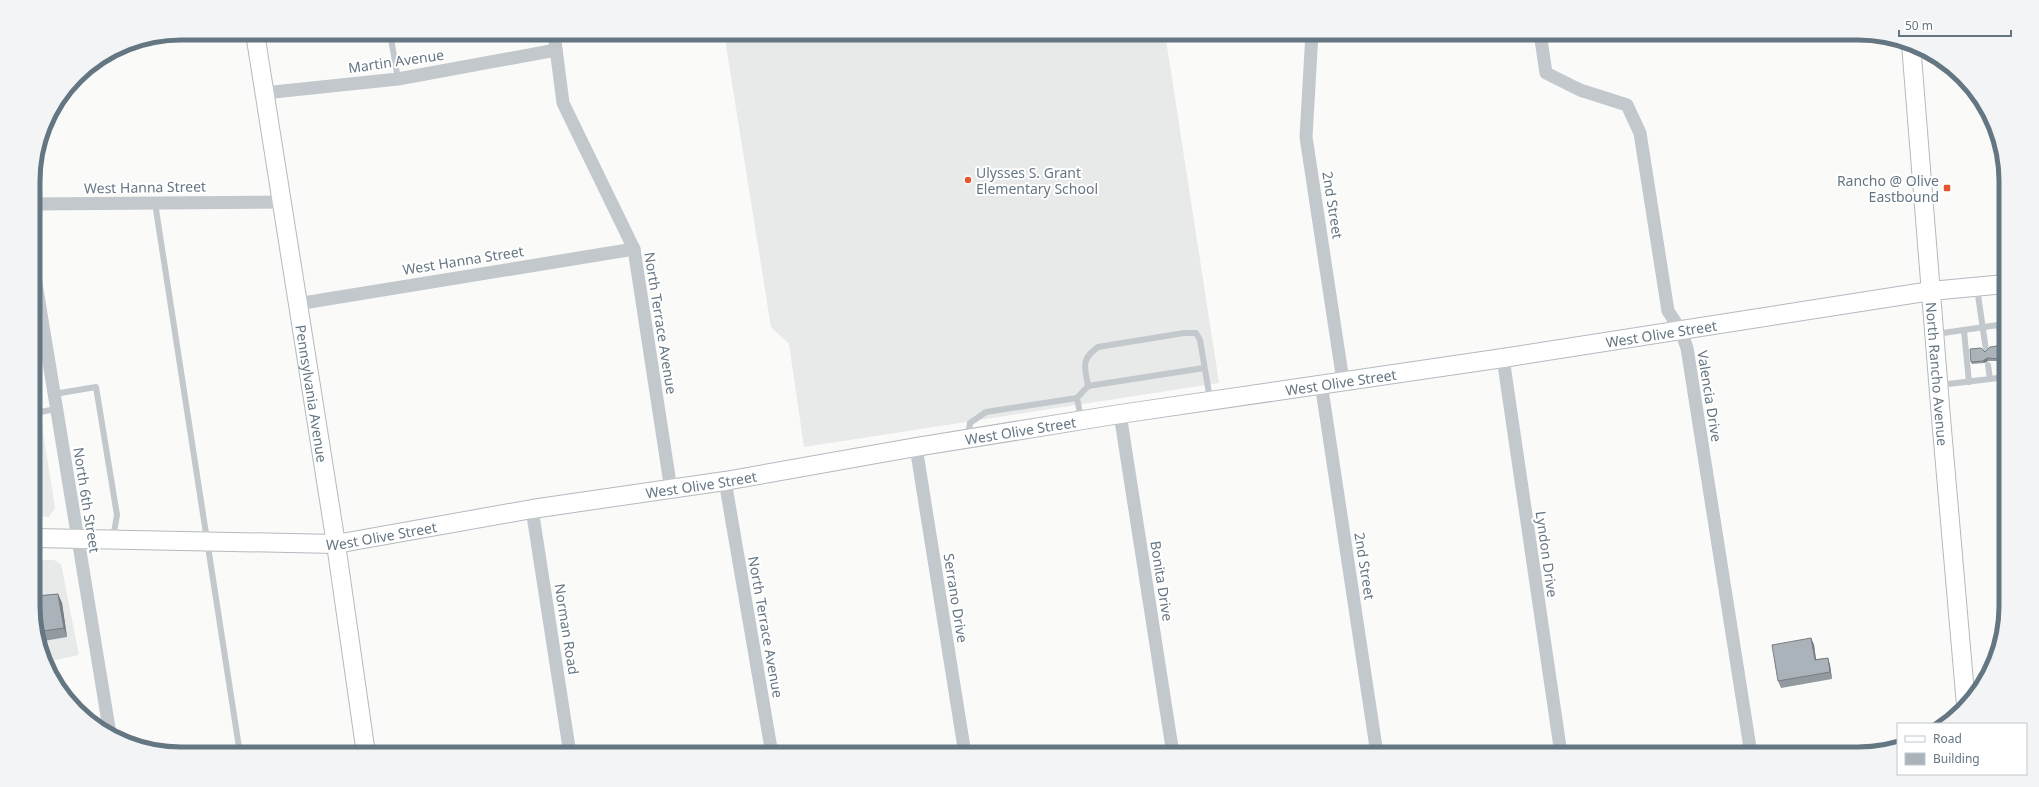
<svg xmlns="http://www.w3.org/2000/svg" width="2039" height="787" font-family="'Noto Sans',sans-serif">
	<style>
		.built { fill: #e8e9e9 }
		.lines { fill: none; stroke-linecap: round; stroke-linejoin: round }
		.secondary-casing { stroke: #b3babf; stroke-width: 20 }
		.lane { stroke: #c3c8cc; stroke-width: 6 }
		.street { stroke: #c3c8cc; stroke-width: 13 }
		.secondary { stroke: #fff; stroke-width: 18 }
		.wall { fill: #929a9f }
		.shaded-wall { fill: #777d82 }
		.building { fill: #aab3b9; stroke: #777d82 }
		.poi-dot { fill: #e4572e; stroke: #fff; stroke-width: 1.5 }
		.labels { text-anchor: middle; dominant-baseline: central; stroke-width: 4; stroke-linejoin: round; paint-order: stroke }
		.street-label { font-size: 14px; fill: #657683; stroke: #fff }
		.poi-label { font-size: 14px; fill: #657683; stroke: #fff; text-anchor: start }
		.rim { fill: none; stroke: #657683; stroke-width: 5 }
	</style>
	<rect width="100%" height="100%" fill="#fafaf8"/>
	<!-- built -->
	<g class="built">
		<path d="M724,33H1165L1219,383L804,447L789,344L771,327Z"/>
		<path d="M34,375L55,508L49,517L35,516Z"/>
		<path d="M35,560H54L61,564L79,655L45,662L36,634Z"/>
	</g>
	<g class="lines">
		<!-- secondary casing -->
		<g class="secondary-casing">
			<g id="secondary">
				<path id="s1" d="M255,33L336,544L366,754"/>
				<path id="s2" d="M1911,44L1941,418L1966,705"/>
				<path id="s3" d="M35,538L336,544L532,509L725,481L916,447L1120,414L1503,358L1931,291L2005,284"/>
			</g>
		</g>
		<!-- lane -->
		<g class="lane">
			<path d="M390,33L398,79"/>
			<path d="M155,203L240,754"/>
			<path d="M1977,288L1986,350"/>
			<path d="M1999,326L2002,348"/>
			<path d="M1964,331L1969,382"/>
			<path d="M1936,334L2005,324"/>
			<path d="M2004,362L2005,374"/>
			<path d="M1990,379L2005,377"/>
			<path d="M1940,385L1990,379L1988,365"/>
			<path d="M1088,386L1204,368"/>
			<path d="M54,394L96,387L117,515L113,538"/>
			<path d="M35,413L56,409"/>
			<path d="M1081,419L1077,398L1088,386C1085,367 1080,360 1098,347L1184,333H1196L1200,340L1210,399"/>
			<path d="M968,436L970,423L986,412L1077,398"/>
		</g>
		<!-- street -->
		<g class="street">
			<path d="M554,33L563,103L634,249L671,490"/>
			<path d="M1312,33L1306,137L1343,381"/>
			<path d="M1540,33L1546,73L1580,90L1627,105L1640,133L1668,311L1680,329L1687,348L1751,754"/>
			<path d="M264,93L398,79L556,50"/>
			<path d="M34,204L281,202"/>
			<path d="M34,271L110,734"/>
			<path d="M297,304L634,249"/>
			<path d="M1503,358L1561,754"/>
			<path d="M1321,383L1377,754"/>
			<path d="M1120,414L1173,754"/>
			<path d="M916,447L965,754"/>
			<path d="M725,481L772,754"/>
			<path d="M532,509L570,754"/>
		</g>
		<!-- secondary -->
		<use href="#secondary" class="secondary"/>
	</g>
	<!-- wall -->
	<g class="wall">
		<path d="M2005,347V358H2003L2000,361H1988L1984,363L1972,364L1971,362L1985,352L2001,350Z"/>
		<path d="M58,594L62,603L67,637L38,642L36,634V596Z"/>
		<path d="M1811,638L1814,645L1816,659L1828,658L1830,665L1832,679L1781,688L1778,681Z"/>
	</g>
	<!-- shaded-wall -->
	<g class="shaded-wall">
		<path d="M2002,355L2003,358L2000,361L1999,359Z"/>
		<path d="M1987,358L1988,361L1984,363L1983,361Z"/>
		<path d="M58,594L62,603L67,637L64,628Z"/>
		<path d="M1811,638L1814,645L1817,667L1815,660Z"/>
		<path d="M1828,658L1830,665L1832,679L1830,672Z"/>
	</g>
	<!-- building -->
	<g class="building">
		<path d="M1997,346L2001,350L2005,347V356L2002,355L1999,359L1987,358L1983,361L1971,362L1970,349L1981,348L1985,352L1990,347Z"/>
		<path d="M58,594L64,628L36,632V596Z"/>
		<path d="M1811,638L1815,660L1828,658L1830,672L1778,681L1772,645Z"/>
	</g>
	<!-- markers -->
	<g class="poi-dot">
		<circle cx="968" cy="180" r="4"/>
		<rect x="1943" y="184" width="8" height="8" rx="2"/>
	</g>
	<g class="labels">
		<!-- street labels -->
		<g class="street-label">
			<text transform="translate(396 61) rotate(-8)">Martin Avenue</text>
			<text transform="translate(145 187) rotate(-1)">West Hanna Street</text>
			<text transform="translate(1333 205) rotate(81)">2nd Street</text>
			<text transform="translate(463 260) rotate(-9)">West Hanna Street</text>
			<text transform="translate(661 323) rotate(81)">North Terrace Avenue</text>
			<text stroke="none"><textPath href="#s3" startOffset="1643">West Olive Street</textPath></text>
			<text stroke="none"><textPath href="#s2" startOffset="331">North Rancho Avenue</textPath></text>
			<text stroke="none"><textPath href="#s3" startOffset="1319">West Olive Street</textPath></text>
			<text stroke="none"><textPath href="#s1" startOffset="365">Pennsylvania Avenue</textPath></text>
			<text transform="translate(1710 396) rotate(81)">Valencia Drive</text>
			<text stroke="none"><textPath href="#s3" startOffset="995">West Olive Street</textPath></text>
			<text stroke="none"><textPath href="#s3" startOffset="671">West Olive Street</textPath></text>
			<text transform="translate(87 500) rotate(81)">North 6th Street</text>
			<text stroke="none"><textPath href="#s3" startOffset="347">West Olive Street</textPath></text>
			<text transform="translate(1547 554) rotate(82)">Lyndon Drive</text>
			<text transform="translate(1365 566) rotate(81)">2nd Street</text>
			<text transform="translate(1162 581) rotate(81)">Bonita Drive</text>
			<text transform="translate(956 598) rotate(81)">Serrano Drive</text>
			<text transform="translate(766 627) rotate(80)">North Terrace Avenue</text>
			<text transform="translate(567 629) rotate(81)">Norman Road</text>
		</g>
		<!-- poi labels -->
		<g class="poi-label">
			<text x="976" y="172">Ulysses S. Grant<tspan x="976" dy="16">Elementary School</tspan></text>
			<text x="1939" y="180" text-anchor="end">Rancho @ Olive<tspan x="1939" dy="16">Eastbound</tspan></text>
		</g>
	</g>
	<!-- crop -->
	<path d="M0 0H2039V787H0ZM181 40H1858A141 141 0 0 1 1999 181V606A141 141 0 0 1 1858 747H181A141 141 0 0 1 40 606V181A141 141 0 0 1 181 40Z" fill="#f3f4f5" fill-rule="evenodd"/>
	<path class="rim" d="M181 40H1858A141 141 0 0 1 1999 181V606A141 141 0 0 1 1858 747H181A141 141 0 0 1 40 606V181A141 141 0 0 1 181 40Z"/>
	<!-- legend -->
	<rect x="1897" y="723" width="130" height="52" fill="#ffffff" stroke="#c1c8cd"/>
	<rect x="1905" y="736" width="20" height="6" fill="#ffffff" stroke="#c1c8cd"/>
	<text x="1933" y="743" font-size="12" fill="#657683">Road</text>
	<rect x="1905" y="753" width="20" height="12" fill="#aab3b9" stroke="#c1c8cd"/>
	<text x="1933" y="763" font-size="12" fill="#657683">Building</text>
	<!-- scale -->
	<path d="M1899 30v6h112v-6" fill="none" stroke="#657683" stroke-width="2"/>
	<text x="1905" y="30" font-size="12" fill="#657683" stroke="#ffffff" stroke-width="3" paint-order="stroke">50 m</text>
</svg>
